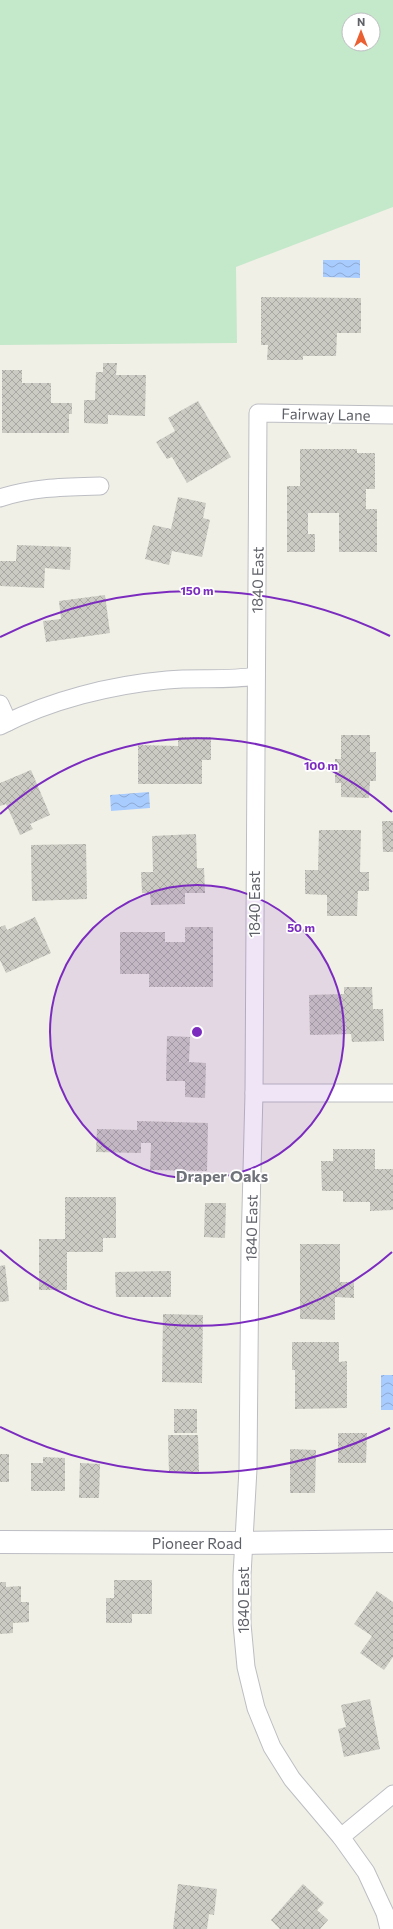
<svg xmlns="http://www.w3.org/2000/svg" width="393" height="1929" font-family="Commissioner,sans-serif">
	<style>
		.grass { fill: #c4e8ca; fill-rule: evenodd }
		.water { fill: url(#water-waves) }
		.building { fill: url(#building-cross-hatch) }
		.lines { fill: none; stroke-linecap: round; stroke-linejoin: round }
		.street-casing { stroke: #bcbec3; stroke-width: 19 }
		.secondary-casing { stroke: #bdbec5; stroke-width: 24 }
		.street { stroke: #fff; stroke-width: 17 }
		.secondary { stroke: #fff; stroke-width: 22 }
		.ring { fill: none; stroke: #7b2cbf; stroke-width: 2 }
		.labels { text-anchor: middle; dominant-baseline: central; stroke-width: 3.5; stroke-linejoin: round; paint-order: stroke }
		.street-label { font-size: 15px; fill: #5f6168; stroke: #fff }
		.neighbourhood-label { font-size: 16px; font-weight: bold; fill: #70737a; stroke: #fff }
		.centre { fill: #7b2cbf; stroke: #fff; stroke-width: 2 }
		.ring-label { font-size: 12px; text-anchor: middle; font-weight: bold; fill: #7b2cbf; stroke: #fff; stroke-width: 3.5; stroke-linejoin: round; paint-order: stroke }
	</style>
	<defs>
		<pattern id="water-waves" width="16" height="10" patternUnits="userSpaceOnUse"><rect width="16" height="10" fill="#a9ccff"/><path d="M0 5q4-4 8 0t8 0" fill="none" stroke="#8da9d2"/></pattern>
		<pattern id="building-cross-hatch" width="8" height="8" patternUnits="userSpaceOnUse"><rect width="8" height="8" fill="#cccbc3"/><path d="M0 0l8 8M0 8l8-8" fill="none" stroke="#a9a8a2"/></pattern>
	</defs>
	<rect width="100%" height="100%" fill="#f1f0e7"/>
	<!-- grass -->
	<path class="grass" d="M0,0H393V207L236,267L237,343L0,345ZM349,20H373V44H349Z"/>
	<!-- water -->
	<g class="water">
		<path d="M323,260H360V278L323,277Z"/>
		<path d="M149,792L150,808L111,811L110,795Z"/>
		<rect x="381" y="1375" width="12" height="35"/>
	</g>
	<!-- building -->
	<g class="building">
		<path d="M261,297L361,298V333H337L336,356H303V360H267L268,345H261Z"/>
		<path d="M103,363H117L116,375H146L145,416L108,415V424L84,423V400H95L96,372H103Z"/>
		<path d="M2,370H22V383H51V403H72V414H69V433H2Z"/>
		<path d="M198,401L231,457L187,483L172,457L167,459L156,442L175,431L168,418Z"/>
		<path d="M300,449H357V453H375V489H366V509H377V552H339V513H308V534H315V552H287V486H300Z"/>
		<path d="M178,497L206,503L203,518L210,520L202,557L172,551L169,565L145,559L153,525L171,529Z"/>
		<path d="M17,545L71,547L70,570L45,568L44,588L0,586V561H16Z"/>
		<path d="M105,595L110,633L46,642L43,621L61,619L59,601Z"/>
		<path d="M341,735H370V752H376V781H370L369,798L341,797V783H335V759H341Z"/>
		<path d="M178,737H211V760H202V784H138V745L178,746Z"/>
		<path d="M31,770L50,815L30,824L33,829L20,835L6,804L0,806V783Z"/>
		<path d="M382,821H393V852H383Z"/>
		<path d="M319,830H361L360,872H369V891H358L357,916H327V895L305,894V870H318Z"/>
		<path d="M196,834L197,868H204L205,893H185V904L151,905L150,893H142L141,872H153L152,836Z"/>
		<path d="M86,844L87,899L32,901L31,845Z"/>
		<path d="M35,917L51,953L6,973L0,960V927L5,925L7,930Z"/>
		<path d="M185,927H213V987H149V974H120V932H165V942H185Z"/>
		<path d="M344,987H372L373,1009H383L384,1041L352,1042L351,1034L310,1035L309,995L344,994Z"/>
		<path d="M167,1036L190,1037L189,1062L206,1063L205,1098L185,1097V1081H166Z"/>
		<path d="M137,1121L208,1123L207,1171L150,1170L151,1143H141V1153L96,1152L97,1129L137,1130Z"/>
		<path d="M333,1149H375V1169H393V1210L370,1211V1202H343V1191H322L321,1161H333Z"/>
		<path d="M65,1197H116V1238H103V1252H67V1290H39V1239H65Z"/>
		<path d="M205,1203H226L225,1238L204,1237Z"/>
		<path d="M300,1244H340V1282H354V1298L335,1297V1320L300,1319Z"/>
		<path d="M5,1265L9,1301L0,1302V1266Z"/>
		<path d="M171,1271V1297H116L115,1272Z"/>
		<path d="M163,1314L203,1315L202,1383L162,1382Z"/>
		<path d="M292,1342H339V1362L347,1361V1408L295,1409V1370H292Z"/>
		<rect x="174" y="1409" width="23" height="24"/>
		<path d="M338,1433H367L366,1463H338Z"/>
		<path d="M168,1435H198L199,1473H169Z"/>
		<path d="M290,1449L316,1450L315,1493H290Z"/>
		<rect x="0" y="1454" width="9" height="28"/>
		<path d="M43,1457L65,1458V1491H31V1463H43Z"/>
		<path d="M80,1463L100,1464L99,1498H79Z"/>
		<path d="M114,1580H152V1614H132V1623H106V1598H114Z"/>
		<path d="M0,1582H6V1587L21,1586V1602H29V1622L13,1623V1633L0,1634Z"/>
		<path d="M377,1591L393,1602V1657L384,1670L360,1653L372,1636L354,1624Z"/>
		<path d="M370,1699L380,1749L344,1757L338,1729L346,1727L341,1705Z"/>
		<path d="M178,1884L217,1889L214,1915L209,1914L207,1929H173Z"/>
		<path d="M303,1884L324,1903L317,1910L328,1920L320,1929H280L271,1920Z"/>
	</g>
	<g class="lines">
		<!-- street casing -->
		<g class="street-casing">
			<g id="street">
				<path d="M0,498C33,487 66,487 100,486"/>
				<path d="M0,704L8,722"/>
				<path d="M0,726C51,700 111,685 167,680C197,677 227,681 256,676"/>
				<path d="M254,1093H393"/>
				<path d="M341,1837L393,1794"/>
				<path d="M389,1929L385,1913L366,1872L341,1837L292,1779L272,1747L256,1708L246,1667L242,1624V1575L248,1469L250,1248L254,1093L258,413L393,415"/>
			</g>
		</g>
		<!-- secondary casing -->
		<g class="secondary-casing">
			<path id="secondary" d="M0,1542L244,1543L393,1541"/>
		</g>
		<!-- street -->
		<use href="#street" class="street"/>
		<!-- secondary -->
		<use href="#secondary" class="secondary"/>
	</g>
	<!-- distance rings -->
	<circle cx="197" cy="1032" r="147" fill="#7b2cbf" fill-opacity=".12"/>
	<g class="ring">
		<circle cx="197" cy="1032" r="147"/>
		<path d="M392 1252A294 294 0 0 1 0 1250M0 814A294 294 0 0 1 392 812"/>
		<path d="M390 1428A441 441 0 0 1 0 1427M0 637A441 441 0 0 1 390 636"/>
	</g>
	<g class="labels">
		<!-- street labels -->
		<g class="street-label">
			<text transform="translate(326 414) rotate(1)">Fairway Lane</text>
			<text transform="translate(257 580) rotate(-89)">1840 East</text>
			<text transform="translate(254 904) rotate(-90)">1840 East</text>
			<text transform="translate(251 1228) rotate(-89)">1840 East</text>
			<text x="197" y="1543">Pioneer Road</text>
			<text transform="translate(243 1600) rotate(-90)">1840 East</text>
		</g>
		<!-- neighbourhood labels -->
		<g class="neighbourhood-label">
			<text x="222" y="1175">Draper Oaks</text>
		</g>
	</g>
	<circle cx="197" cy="1032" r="6" class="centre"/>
	<g class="ring-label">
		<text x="197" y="595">150 m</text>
		<text x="321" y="770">100 m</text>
		<text x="301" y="932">50 m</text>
	</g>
	<!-- north arrow -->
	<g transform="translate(361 32)"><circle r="19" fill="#ffffff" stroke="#bfc0c3"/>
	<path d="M0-3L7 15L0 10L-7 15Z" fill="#eb6033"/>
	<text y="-6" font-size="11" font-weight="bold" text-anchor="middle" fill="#5f6168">N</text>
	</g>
</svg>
